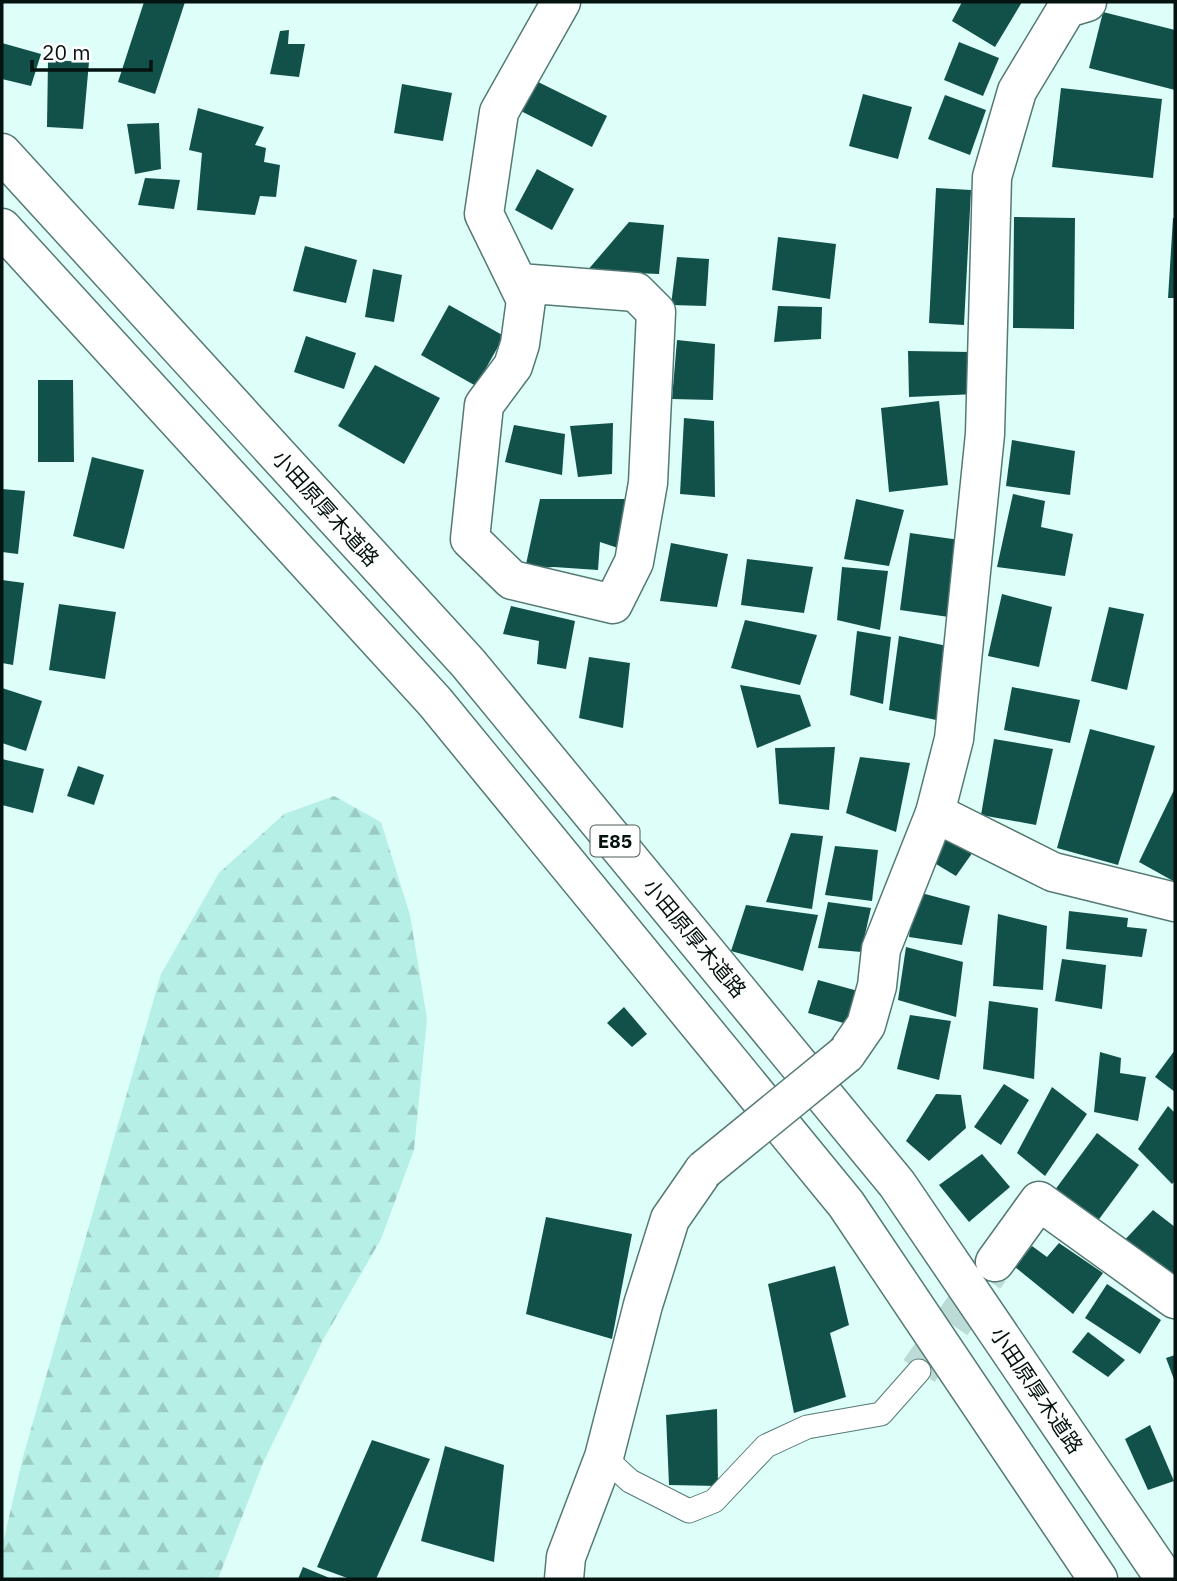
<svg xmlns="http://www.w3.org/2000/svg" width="1177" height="1581" font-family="'IBM Plex Sans','Noto Sans JP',sans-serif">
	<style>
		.forest { fill: url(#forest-firs) }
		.building { fill: #11514a }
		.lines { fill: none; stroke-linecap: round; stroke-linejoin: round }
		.street-tunnel { stroke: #bddbd6; stroke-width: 38; stroke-dasharray: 38 19; stroke-linecap: butt }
		.lane-casing { stroke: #547974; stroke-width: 25 }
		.street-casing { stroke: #547974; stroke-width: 41 }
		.highway-casing { stroke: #547974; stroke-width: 41 }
		.lane { stroke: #fff; stroke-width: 23 }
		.street { stroke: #fff; stroke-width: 38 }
		.highway { stroke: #fff; stroke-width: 38 }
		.street-bridge-casing { stroke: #547974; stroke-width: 41; stroke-linecap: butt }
		.street-bridge { stroke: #fff; stroke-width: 38 }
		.labels { text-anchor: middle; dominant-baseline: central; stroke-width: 7; stroke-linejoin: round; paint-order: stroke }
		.shield { fill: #fff; stroke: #4f5958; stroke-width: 2 }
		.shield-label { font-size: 19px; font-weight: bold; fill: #041210 }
		.street-label { font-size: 21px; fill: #041210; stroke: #fff }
	</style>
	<defs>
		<pattern id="forest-firs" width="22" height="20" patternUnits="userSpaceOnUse" patternTransform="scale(1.75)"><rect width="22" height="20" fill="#b6efe6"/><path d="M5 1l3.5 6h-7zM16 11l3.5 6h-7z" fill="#9bccc4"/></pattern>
	</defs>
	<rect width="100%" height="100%" fill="#defff9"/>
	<!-- forest -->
	<path class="forest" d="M334,796L381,822L410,915L427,1019L414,1150L381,1239L323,1340L263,1463L218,1579H2V1547L23,1457L161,974L219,873L284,814Z"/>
	<!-- building -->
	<g class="building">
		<path d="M144,2H185L155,94L118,82Z"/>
		<path d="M962,2H1022L995,47L952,21Z"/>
		<path d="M1103,12L1175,30V90L1089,68Z"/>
		<path d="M289,30L288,44H305L299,77L270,74L280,31Z"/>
		<path d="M959,42L999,58L983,96L944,80Z"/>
		<path d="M2,43L41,54L31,86L2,79Z"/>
		<path d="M48,60L89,62L83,129L47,127Z"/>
		<path d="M526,76L607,116L592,147L511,106Z"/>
		<path d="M402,84L452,93L443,141L394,133Z"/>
		<path d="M1061,88L1162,99L1153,178L1052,167Z"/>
		<path d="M863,94L912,107L898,159L849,146Z"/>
		<path d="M945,95L986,110L970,155L928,139Z"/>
		<path d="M198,108L264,127L255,145L266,148L264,162L280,165L276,197L260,196L255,215L197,210L202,153L189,150Z"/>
		<path d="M159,123L161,169L135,174L127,124Z"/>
		<path d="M537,169L574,189L552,230L515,210Z"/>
		<path d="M145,178L180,180L174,209L138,205Z"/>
		<path d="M936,188L971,190L964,325L929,323Z"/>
		<path d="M1014,217L1075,218L1074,329L1013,328Z"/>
		<path d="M1173,218H1175V298H1168Z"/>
		<path d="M629,222L664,225L659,274L587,271Z"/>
		<path d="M778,237L836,244L830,299L772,290Z"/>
		<path d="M305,246L357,260L346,303L293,291Z"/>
		<path d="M677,257L709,259L706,306L671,305Z"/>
		<path d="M373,269L402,275L394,322L365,317Z"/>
		<path d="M449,305L504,336L476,386L421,355Z"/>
		<path d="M778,306L822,307L821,339L774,342Z"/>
		<path d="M306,336L356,353L344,389L294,372Z"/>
		<path d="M677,340L715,344L713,400L672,399Z"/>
		<path d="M908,351L972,352L976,394L909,397Z"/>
		<path d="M375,365L440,398L404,464L338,426Z"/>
		<path d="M38,380H73L74,462H38Z"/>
		<path d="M939,401L948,485L889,492L881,408Z"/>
		<path d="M684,418L714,421L715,497L680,494Z"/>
		<path d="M613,423L612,474L578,477L570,426Z"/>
		<path d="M514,425L565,434L562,475L505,462Z"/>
		<path d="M1012,440L1075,451L1070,495L1006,486Z"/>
		<path d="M92,457L144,470L124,549L73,536Z"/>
		<path d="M2,489L25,491L18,554L2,552Z"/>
		<path d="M1013,494L1045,501L1041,527L1073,534L1065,576L997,567Z"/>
		<path d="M540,499H632L618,548L600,542L598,570L554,567L525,569Z"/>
		<path d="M856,499L904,510L889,566L844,559Z"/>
		<path d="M910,533L960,540L949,617L900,610Z"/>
		<path d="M671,543L728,554L717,607L660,601Z"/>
		<path d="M747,559L813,567L804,613L741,605Z"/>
		<path d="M842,567L888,571L880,630L837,620Z"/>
		<path d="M2,580L24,583L13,665L2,663Z"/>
		<path d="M1002,594L1052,607L1039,667L988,656Z"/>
		<path d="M59,604L116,612L105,679L49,670Z"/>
		<path d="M511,606L575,621L566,669L537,664L539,641L503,634Z"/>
		<path d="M1109,607L1144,614L1127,690L1091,681Z"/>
		<path d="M745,620L817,635L800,685L731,668Z"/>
		<path d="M857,631L891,637L883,704L850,695Z"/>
		<path d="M899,636L952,647L941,721L889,710Z"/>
		<path d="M589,657L630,663L623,728L579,718Z"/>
		<path d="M740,685L800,695L811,726L757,748Z"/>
		<path d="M1012,687L1080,700L1070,743L1004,730Z"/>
		<path d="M2,688L42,701L26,751L2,743Z"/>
		<path d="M1090,729L1155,746L1118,865L1057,848Z"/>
		<path d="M994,739L1053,749L1036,825L981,815Z"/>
		<path d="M835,747L829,810L779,804L775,748Z"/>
		<path d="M860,757L910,763L896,832L846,813Z"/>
		<path d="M2,759L44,769L33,813L2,805Z"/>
		<path d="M78,766L104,775L94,805L67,796Z"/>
		<path d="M1175,788V882L1139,862Z"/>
		<path d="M939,831L973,852L956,876L926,858Z"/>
		<path d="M791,833L823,836L812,909L766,902Z"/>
		<path d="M835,846L878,850L872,901L825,895Z"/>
		<path d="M914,891L970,906L962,945L909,937Z"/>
		<path d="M828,902L871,908L861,952L818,948Z"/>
		<path d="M746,905L818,915L803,971L731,951Z"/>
		<path d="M1069,911L1128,918L1127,927L1147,929L1142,957L1066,949Z"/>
		<path d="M998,914L1047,926L1043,990L993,986Z"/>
		<path d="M906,947L963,962L956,1017L898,1000Z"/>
		<path d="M1062,959L1106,965L1102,1009L1055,1001Z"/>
		<path d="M818,980L858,991L847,1024L808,1013Z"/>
		<path d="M989,1001L1038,1008L1034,1079L983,1069Z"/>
		<path d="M624,1007L647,1034L632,1047L607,1023Z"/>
		<path d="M910,1015L951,1021L939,1080L897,1069Z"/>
		<path d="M1175,1050V1092L1155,1077Z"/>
		<path d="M1100,1052L1121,1058L1120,1073L1146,1077L1138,1121L1094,1112Z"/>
		<path d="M1004,1084L1029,1100L1001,1145L974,1127Z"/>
		<path d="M1052,1087L1087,1114L1045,1176L1017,1153Z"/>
		<path d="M936,1094L961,1095L966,1128L929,1161L906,1141Z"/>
		<path d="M1168,1106L1175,1113V1181L1172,1184L1138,1149Z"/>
		<path d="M1097,1133L1139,1165L1094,1226L1049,1198Z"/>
		<path d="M982,1154L1010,1187L969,1222L939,1185Z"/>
		<path d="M1153,1210L1175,1227V1285L1118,1247Z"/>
		<path d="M546,1217L632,1234L612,1339L526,1314Z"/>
		<path d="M1059,1243L1103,1273L1073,1314L1015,1267L1032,1246L1047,1257Z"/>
		<path d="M835,1266L849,1325L830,1333L846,1397L794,1413L768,1284Z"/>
		<path d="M1107,1284L1161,1320L1140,1354L1085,1318Z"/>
		<path d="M1088,1332L1125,1360L1108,1377L1072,1352Z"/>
		<path d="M1175,1355V1382L1166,1358Z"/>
		<path d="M717,1409L718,1486L669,1485L666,1415Z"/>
		<path d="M1150,1425L1174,1481L1148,1490L1125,1439Z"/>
		<path d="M372,1440L430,1459L376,1579H350L317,1567Z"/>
		<path d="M445,1446L504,1465L494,1562L421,1541Z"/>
		<path d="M303,1567L332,1579H298Z"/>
	</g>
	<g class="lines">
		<!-- street-tunnel -->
		<path class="street-tunnel" d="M919,1371L990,1270"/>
		<!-- lane casing -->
		<g class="lane-casing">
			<path id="lane" d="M604,1457L630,1481L689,1511L714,1501L766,1446L807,1427L881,1414L919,1371"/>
		</g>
		<!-- street casing -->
		<g class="street-casing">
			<g id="street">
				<path d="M519,283L636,292L656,312L648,483L634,562L613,604L512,580L470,539L484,405L513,366L520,344L526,300L484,214L499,112L561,2"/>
				<path d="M935,813L1053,872L1175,902"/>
				<path d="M846,1054L866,1025L877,986L881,949L935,813L954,739L985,434L992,177L1017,91L1067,8L1087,2"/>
				<path d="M995,1262L1039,1201L1175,1299"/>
				<path d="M564,1579L566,1557L604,1457L643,1305L670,1219L704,1170"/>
			</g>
		</g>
		<!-- highway casing -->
		<g class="highway-casing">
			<g id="highway">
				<path d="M2,153L468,663L897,1184L1165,1579"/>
				<path d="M2,228L435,702L846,1204L1098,1579"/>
			</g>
		</g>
		<!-- lane -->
		<use href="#lane" class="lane"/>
		<!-- street -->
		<use href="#street" class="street"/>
		<!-- highway -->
		<use href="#highway" class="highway"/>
		<!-- street-bridge casing -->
		<g class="street-bridge-casing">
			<path id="street-bridge" d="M704,1170L846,1054"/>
		</g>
		<!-- street-bridge -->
		<use href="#street-bridge" class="street-bridge"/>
	</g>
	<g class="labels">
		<!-- shield labels -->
		<rect class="shield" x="590.5" y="825.5" width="49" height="31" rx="5"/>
		<g class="shield-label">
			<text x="615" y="841">E85</text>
		</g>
		<!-- street labels -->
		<g class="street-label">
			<text transform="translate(326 508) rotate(48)">小田原厚木道路</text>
			<text transform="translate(695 938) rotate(50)">小田原厚木道路</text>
			<text transform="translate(1037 1390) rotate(56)">小田原厚木道路</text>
		</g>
	</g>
	<!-- border -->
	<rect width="1177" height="1581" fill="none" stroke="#041210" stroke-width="7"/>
	<!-- scale -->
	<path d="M32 60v10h119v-10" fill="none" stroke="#041210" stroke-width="3.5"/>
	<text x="42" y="60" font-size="21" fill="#041210" stroke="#ffffff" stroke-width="5" paint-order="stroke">20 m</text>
</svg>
